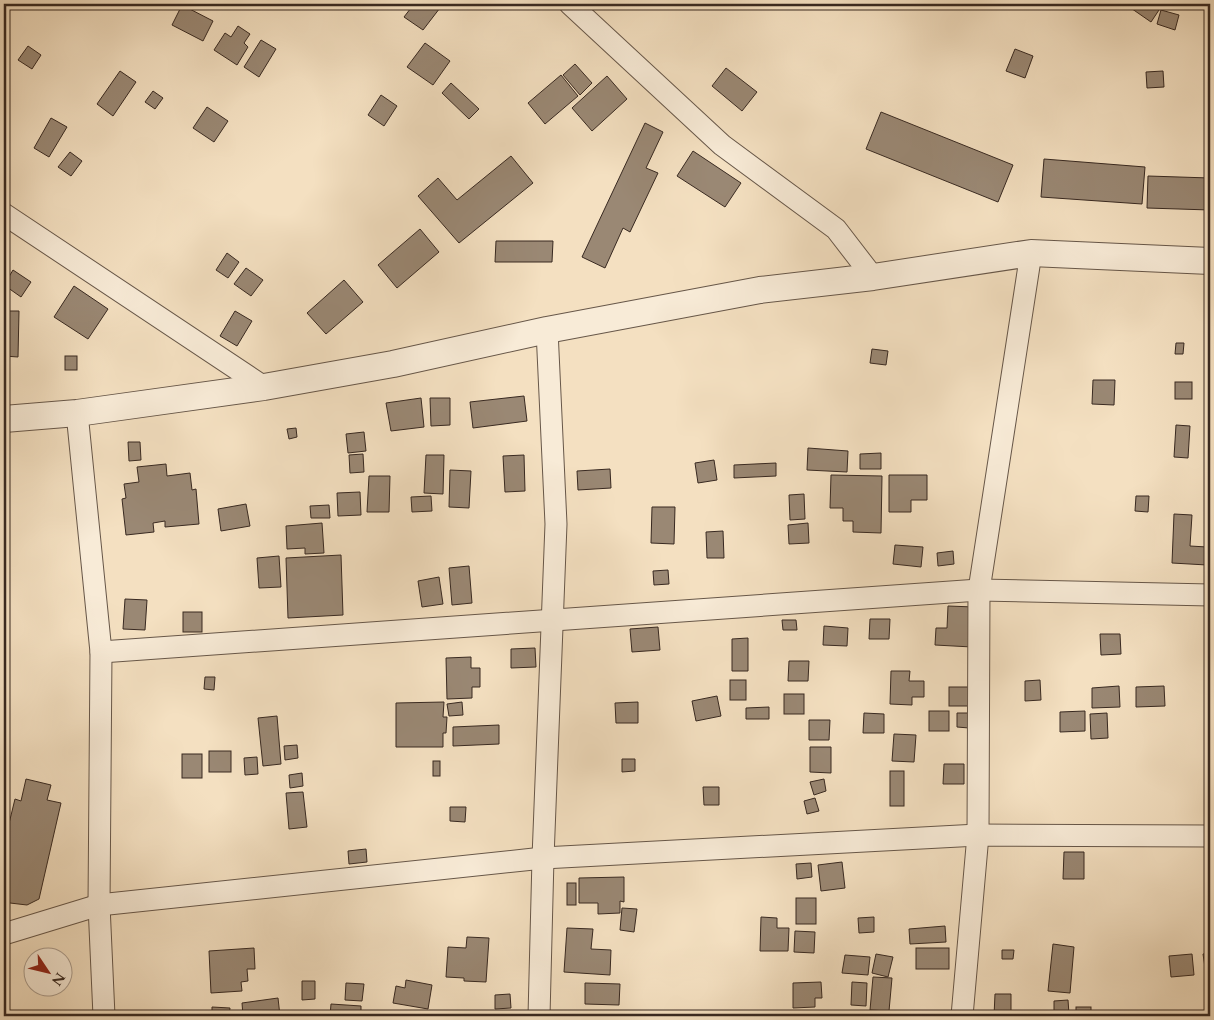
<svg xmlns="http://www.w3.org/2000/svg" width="1214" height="1020" font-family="Cardo,serif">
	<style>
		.building { fill: #9a8874; stroke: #382921 }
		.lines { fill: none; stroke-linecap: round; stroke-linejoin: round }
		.minor-casing { stroke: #675749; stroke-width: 23 }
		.tertiary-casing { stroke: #675749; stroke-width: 28 }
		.minor { stroke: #f8ebd7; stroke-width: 21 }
		.tertiary { stroke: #f8ebd7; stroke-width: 26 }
	</style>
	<rect width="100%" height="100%" fill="#f4e0c1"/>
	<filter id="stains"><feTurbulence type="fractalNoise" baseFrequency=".004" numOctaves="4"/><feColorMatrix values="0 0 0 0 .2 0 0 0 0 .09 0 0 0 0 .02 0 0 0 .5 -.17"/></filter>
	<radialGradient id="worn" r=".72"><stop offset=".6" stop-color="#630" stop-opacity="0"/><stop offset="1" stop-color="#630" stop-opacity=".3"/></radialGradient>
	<!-- building -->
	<g class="building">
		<path d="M414,4H443L423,30L404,17Z"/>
		<path d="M1125,4H1163L1151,22Z"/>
		<path d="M182,5L213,21L203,41L172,25Z"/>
		<path d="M1161,10L1179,15L1175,30L1157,24Z"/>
		<path d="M238,26L250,34L244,43L248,47L237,65L214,50L225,33L231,37Z"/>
		<path d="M261,40L276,49L259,77L244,67Z"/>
		<path d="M425,43L450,61L433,85L407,67Z"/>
		<path d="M28,46L41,55L32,69L18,60Z"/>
		<path d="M1015,49L1033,56L1025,78L1006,71Z"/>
		<path d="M575,64L592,83L580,95L563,75Z"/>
		<path d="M726,68L757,92L742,111L712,86Z"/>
		<path d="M120,71L136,82L113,116L97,104Z"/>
		<path d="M1163,71L1164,87L1147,88L1146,72Z"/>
		<path d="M561,75L578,96L545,124L528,103Z"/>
		<path d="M607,76L627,99L592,131L572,108Z"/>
		<path d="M451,83L479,109L469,119L442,93Z"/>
		<path d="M153,91L163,98L155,109L145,102Z"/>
		<path d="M381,95L397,106L384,126L368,115Z"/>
		<path d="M207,107L228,121L214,142L193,128Z"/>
		<path d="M881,112L1013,165L998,202L866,149Z"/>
		<path d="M51,118L67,127L49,157L34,148Z"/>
		<path d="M645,123L663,132L646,168L658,173L630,232L623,228L605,268L582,257Z"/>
		<path d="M693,151L741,183L725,207L677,176Z"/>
		<path d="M70,152L82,161L71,176L58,167Z"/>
		<path d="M511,156L533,183L459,243L418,196L438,178L457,200Z"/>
		<path d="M1044,159L1145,167L1142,204L1041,197Z"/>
		<path d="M1148,176L1210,178V210L1147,208Z"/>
		<path d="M420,229L439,252L397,288L378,265Z"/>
		<path d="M496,241H553L552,262H495Z"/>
		<path d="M227,253L239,262L228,278L216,270Z"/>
		<path d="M246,268L263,280L251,296L234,284Z"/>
		<path d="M13,270L31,282L21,297L4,285Z"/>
		<path d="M344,280L363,302L326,334L307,313Z"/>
		<path d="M74,286L108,309L88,339L54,317Z"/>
		<path d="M4,311H19L18,357L4,356Z"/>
		<path d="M235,311L252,321L237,346L220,336Z"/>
		<path d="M1176,343H1184L1183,354H1175Z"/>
		<path d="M872,349L888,351L886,365L870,363Z"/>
		<rect x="65" y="356" width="12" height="14"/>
		<path d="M1093,380H1115L1114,405L1092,404Z"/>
		<rect x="1175" y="382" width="17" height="17"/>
		<path d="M524,396L527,421L473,428L470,402Z"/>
		<path d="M421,398L424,427L391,431L386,403Z"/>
		<path d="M430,398H450V425L431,426Z"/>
		<path d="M1176,425L1190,426L1188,458L1174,457Z"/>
		<path d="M296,428L297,437L289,439L287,429Z"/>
		<path d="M364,432L366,451L348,453L346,434Z"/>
		<path d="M128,442H140L141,460L129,461Z"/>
		<path d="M808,448L848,451L847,472L807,470Z"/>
		<path d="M881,453V469H860V454Z"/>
		<path d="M363,454L364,472L350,473L349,455Z"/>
		<path d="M426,455H444L443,494L424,493Z"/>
		<path d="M524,455L525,491L505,492L503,456Z"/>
		<path d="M714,460L717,480L698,483L695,463Z"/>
		<path d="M776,463V476L734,478V465Z"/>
		<path d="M166,464L167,476L190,473L192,490L196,489L199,524L165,527V521L153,523L154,532L126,535L122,499L126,498L124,484L139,482L137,467Z"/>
		<path d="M610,469L611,488L578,490L577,471Z"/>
		<path d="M450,470L471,471L469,508L449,507Z"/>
		<path d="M831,475L882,476L881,533L853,532V521H843V508H830Z"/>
		<path d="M889,475H927V500H911V512H889Z"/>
		<path d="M369,476H390L389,512H367Z"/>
		<path d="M360,492L361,515L338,516L337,493Z"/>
		<path d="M804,494L805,519L790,520L789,495Z"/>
		<path d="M431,496L432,511L412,512L411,497Z"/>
		<path d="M1136,496H1149L1148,512L1135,511Z"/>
		<path d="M246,504L250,526L221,531L218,509Z"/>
		<path d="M329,505L330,518H311L310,506Z"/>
		<path d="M652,507H675L674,544L651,543Z"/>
		<path d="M1174,514L1192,515L1190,546L1207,547V565L1172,563Z"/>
		<path d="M322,523L324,553L305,554V548L287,549L286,526Z"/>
		<path d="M808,523L809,543L789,544L788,525Z"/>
		<path d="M723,531L724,558H707L706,532Z"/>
		<path d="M895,545L923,547L921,567L893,564Z"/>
		<path d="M953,551L954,564L938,566L937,553Z"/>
		<path d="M341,555L343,615L288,618L286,558Z"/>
		<path d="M279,556L281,587L259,588L257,558Z"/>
		<path d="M469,566L472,603L452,605L449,568Z"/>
		<path d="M668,570L669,584L654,585L653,571Z"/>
		<path d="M439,577L443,604L422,607L418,581Z"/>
		<path d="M125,599L147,600L145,630L123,629Z"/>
		<path d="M948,606L974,607L972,647L935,645L936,628H947Z"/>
		<rect x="183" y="612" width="19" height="20"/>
		<path d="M870,619H890L889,639H869Z"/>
		<path d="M782,620H796L797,630H783Z"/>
		<path d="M824,626L848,628L847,646L823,645Z"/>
		<path d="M658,627L660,650L632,652L630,629Z"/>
		<path d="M1100,634H1120L1121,654L1101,655Z"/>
		<path d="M748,638V671H732V639Z"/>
		<path d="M535,648L536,667L511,668V649Z"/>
		<path d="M471,657V668H480V687H472V698L447,699L446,658Z"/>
		<path d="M789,661H809L808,681H788Z"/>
		<path d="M891,671H910L909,681H924V697H912V705L890,704Z"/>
		<path d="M205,677H215L214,690L204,689Z"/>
		<rect x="730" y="680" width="16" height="20"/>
		<path d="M1040,680L1041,700L1025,701V681Z"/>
		<path d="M1119,686L1120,707L1092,708V688Z"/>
		<path d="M1164,686L1165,706L1136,707V687Z"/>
		<rect x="949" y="687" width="20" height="19"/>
		<rect x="784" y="694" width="20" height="20"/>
		<path d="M717,696L721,716L696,721L692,701Z"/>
		<path d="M444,702L443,717H447L446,733H443V747H396V703Z"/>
		<path d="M462,702L463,715L449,716L447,704Z"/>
		<path d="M638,702V723H616L615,703Z"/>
		<path d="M769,707V719H746V708Z"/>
		<rect x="929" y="711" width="20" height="20"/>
		<path d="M1085,711V731L1060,732V712Z"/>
		<path d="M864,713L884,714V733H863Z"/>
		<path d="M957,713H970L969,728L957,727Z"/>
		<path d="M1107,713L1108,738L1091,739L1090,714Z"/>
		<path d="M277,716L281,764L263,766L258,718Z"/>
		<path d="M809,720H830L829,740H809Z"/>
		<path d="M499,725V744L453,746V727Z"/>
		<path d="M894,734L916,735L914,762L892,761Z"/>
		<path d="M297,745L298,758L285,760L284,746Z"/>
		<path d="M810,747H831V773L810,772Z"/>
		<rect x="209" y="751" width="22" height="21"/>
		<rect x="182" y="754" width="20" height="24"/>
		<path d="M257,757L258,774L245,775L244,758Z"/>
		<path d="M622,759H635V771L622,772Z"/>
		<rect x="433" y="761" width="7" height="15"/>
		<path d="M944,764H964V784H943Z"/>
		<rect x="890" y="771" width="14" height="35"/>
		<path d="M302,773L303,786L290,788L289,775Z"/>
		<path d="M26,779L51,785L47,800L61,803L39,899L27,905L10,903L4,899V844L15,799L21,801Z"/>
		<path d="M824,779L826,791L814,795L810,782Z"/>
		<path d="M703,787H719V805H704Z"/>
		<path d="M303,792L307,827L289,829L286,793Z"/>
		<path d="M815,798L819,811L807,814L804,801Z"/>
		<path d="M450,807H466L465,822L450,821Z"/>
		<path d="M366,849L367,862L349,864L348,851Z"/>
		<path d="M1064,852H1084V879H1063Z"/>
		<path d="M842,862L845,888L821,891L818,865Z"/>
		<path d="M811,863L812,877L797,879L796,864Z"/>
		<path d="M624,877V902L620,901V913L598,914V903H579V878Z"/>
		<rect x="567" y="883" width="9" height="22"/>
		<rect x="796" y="898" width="20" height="26"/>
		<path d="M622,908L637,909L634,932L620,930Z"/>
		<path d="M761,917L777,918V928H789L788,951H760Z"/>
		<path d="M874,917V932L859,933L858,918Z"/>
		<path d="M945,926L946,942L910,944L909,929Z"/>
		<path d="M567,928L593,929L591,949L611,950L610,975L564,972Z"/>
		<path d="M795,931L815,932L814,953L794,952Z"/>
		<path d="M467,937L489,938L486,982L464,981V978L446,977L448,947L466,948Z"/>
		<path d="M1053,944L1074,947L1070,993L1048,991Z"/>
		<path d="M254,948L255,969H247L248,981L241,982L242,991L211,993L209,951Z"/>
		<rect x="916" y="948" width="33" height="21"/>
		<path d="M1002,950H1014L1013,959H1002Z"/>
		<path d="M1210,953V974H1206L1203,954Z"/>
		<path d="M876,954L893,957L888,977L872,973Z"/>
		<path d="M1192,954L1194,975L1171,977L1169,956Z"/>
		<path d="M845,955L870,957L868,975L842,973Z"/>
		<path d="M873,977L892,978L889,1011L870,1010Z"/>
		<path d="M406,980L432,985L428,1009L393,1003L396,986L405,988Z"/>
		<path d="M302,981H315V999L302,1000Z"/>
		<path d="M821,982L822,998H815V1007L793,1008V983Z"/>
		<path d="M852,982L867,983L866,1006L851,1005Z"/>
		<path d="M346,983L364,984L362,1001L345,1000Z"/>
		<path d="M585,983L620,984L619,1005L585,1004Z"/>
		<path d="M510,994L511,1008L495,1009V995Z"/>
		<path d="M995,994H1011V1016H994Z"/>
		<path d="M278,998L280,1016H243L242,1003Z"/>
		<path d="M1068,1000L1069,1014L1054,1015V1001Z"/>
		<path d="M331,1004L361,1006V1016H330Z"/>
		<path d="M212,1007L230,1008L229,1016H212Z"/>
		<rect x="1076" y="1007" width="15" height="9"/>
	</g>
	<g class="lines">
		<!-- minor casing -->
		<g class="minor-casing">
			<g id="minor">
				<path d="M570,4L722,145L836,229L873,277"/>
				<path d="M4,214L264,387"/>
				<path d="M77,413L101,652L99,905L104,1016"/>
				<path d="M101,652L979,590L1210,595"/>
				<path d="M4,934L99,905L543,858L978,835L1210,836"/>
				<path d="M539,1016L543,858L556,524L547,330"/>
				<path d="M962,1016L978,835L979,590L1031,253"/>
			</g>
		</g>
		<!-- tertiary casing -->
		<g class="tertiary-casing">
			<path id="tertiary" d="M4,419L77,413L264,387L393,364L547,330L760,290L873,277L1031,253L1210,261"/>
		</g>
		<!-- minor -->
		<use href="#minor" class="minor"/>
		<!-- tertiary -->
		<use href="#tertiary" class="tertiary"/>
	</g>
	<!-- margin -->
	<rect width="1214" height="1020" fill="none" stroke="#f4e0c1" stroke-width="20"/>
	<rect x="5" y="5" width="1204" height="1010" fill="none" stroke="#382921" stroke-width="2.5"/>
	<rect x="10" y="10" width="1194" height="1000" fill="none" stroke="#382921"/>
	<!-- north arrow -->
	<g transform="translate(48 972) rotate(125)"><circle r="24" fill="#f8ebd7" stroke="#ab9d8e"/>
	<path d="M0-4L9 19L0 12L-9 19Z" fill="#8f2418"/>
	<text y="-8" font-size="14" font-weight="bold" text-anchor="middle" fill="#382921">N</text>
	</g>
	<rect width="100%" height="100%" filter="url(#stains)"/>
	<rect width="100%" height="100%" fill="url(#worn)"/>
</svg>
